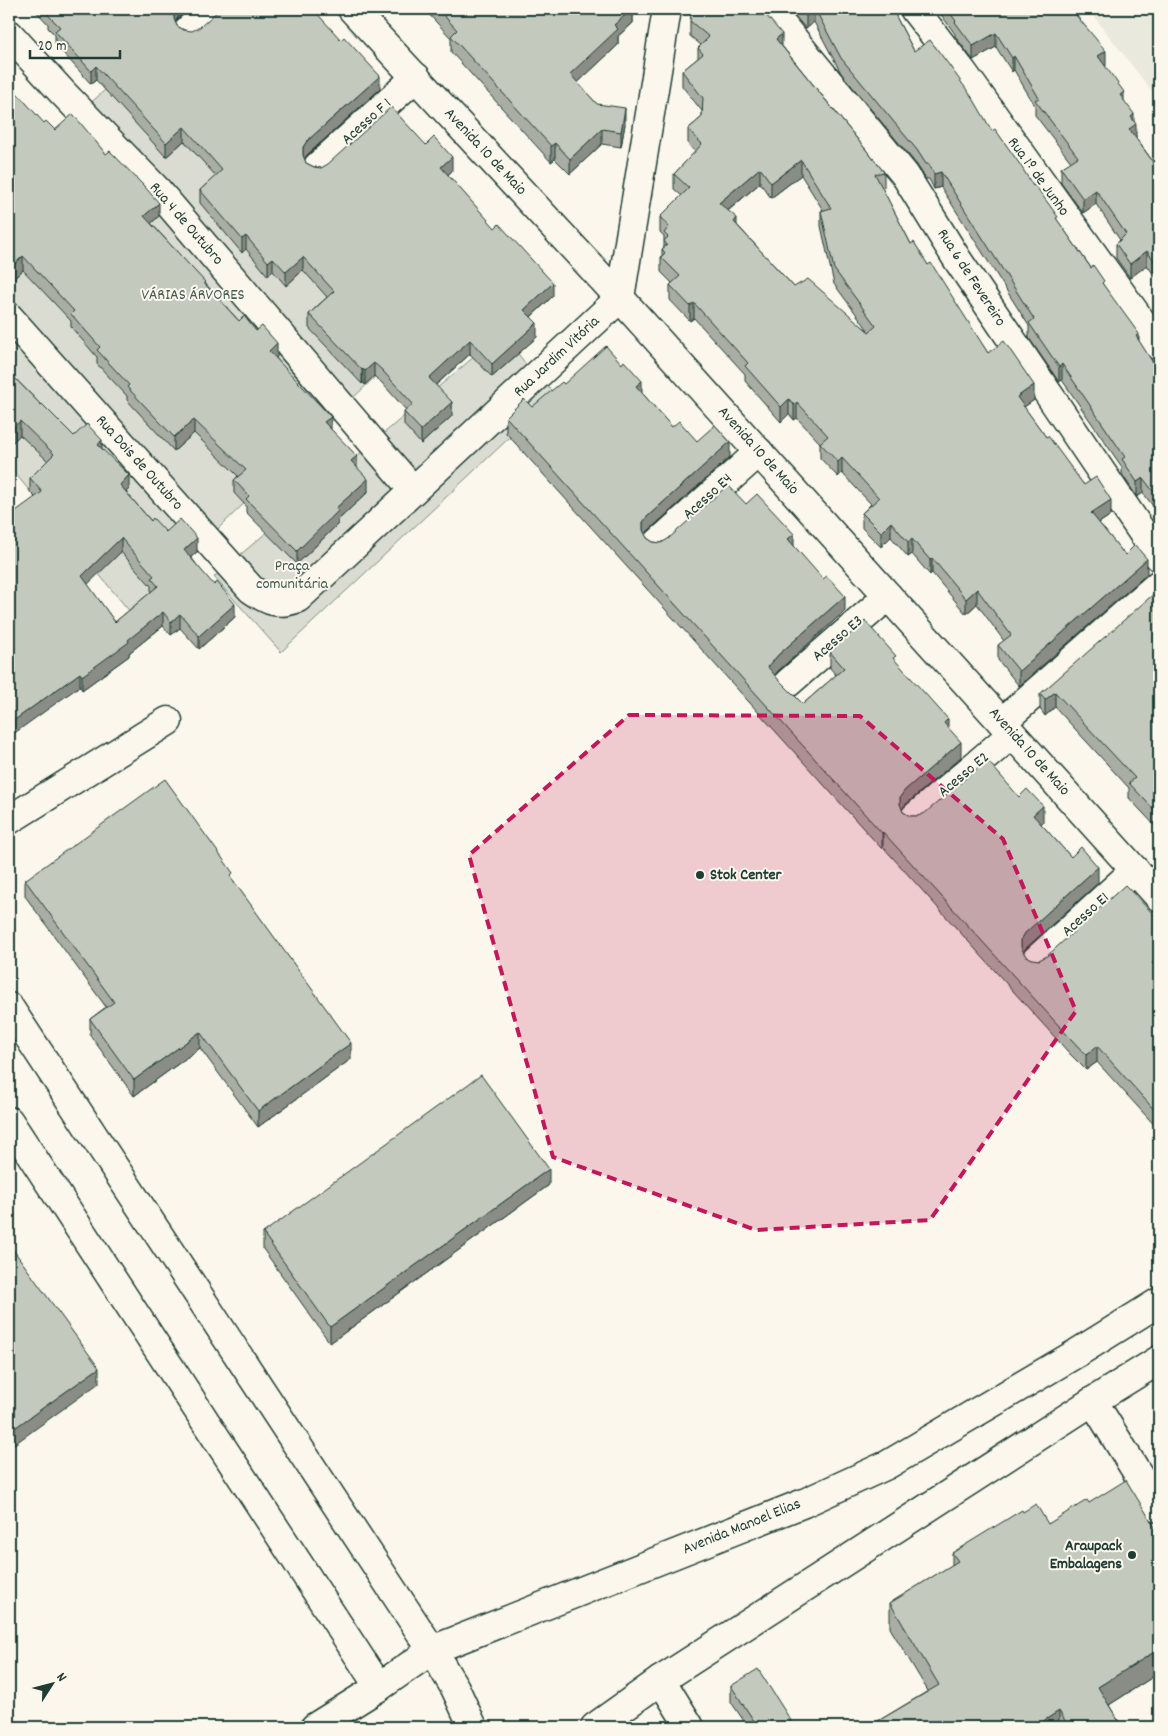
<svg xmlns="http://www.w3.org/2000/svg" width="1168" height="1736" font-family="Dekko,sans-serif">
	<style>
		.built { fill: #eae9de }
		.green { fill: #dbdcd1; stroke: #7d8c82 }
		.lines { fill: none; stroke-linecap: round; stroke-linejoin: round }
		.minor-casing { stroke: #1f3d34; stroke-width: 31 }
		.major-casing { stroke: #1f3d34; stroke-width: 31 }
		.minor { stroke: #fbf7ec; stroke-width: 28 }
		.major { stroke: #fbf7ec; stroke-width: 28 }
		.wall { fill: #a9ada3; stroke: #1f3d34; fill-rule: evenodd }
		.shaded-wall { fill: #898d85; stroke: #1f3d34 }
		.building { fill: #c4c9be; stroke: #1f3d34; fill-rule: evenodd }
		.marked { fill: #c2185b; fill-opacity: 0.2; stroke: #c2185b; stroke-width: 4; stroke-dasharray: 10 6; stroke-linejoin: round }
		.poi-dot { fill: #1f3d34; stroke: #fbf7ec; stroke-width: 2 }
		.labels { text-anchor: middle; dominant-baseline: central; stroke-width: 4; stroke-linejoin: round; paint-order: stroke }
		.street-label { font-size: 16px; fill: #1f3d34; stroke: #fbf7ec }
		.park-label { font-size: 16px; fill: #455d53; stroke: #fbf7ec }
		.poi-label { font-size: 16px; font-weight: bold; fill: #1f3d34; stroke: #fbf7ec; text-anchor: start }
	</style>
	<rect width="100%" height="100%" fill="#fbf7ec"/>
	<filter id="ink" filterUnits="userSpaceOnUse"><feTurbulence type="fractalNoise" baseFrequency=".02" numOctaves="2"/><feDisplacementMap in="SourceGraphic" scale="10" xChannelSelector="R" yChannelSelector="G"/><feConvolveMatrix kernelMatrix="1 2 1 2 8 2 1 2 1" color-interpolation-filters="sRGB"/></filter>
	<g filter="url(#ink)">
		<!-- built -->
		<path class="built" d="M1088,9H1159V100Z"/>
		<!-- green -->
		<g class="green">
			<path d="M193,9H196L445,309L131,613L9,466V178Z"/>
			<path d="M502,333L536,377L556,394L281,652L214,577Z"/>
		</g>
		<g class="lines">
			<!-- minor casing -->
			<g class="minor-casing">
				<g id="minor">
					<path d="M352,9L620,298L1159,897"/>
					<path d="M769,9L905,175L957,259L1159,557"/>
					<path d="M914,9L962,71L1159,346"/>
					<path d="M189,29L211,9"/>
					<path d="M9,34L62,92L158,191L413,490"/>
					<path d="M318,166L416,77"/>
					<path d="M9,317L251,589C268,601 278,606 298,598L620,298L667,9"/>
					<path d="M658,543L759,452"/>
					<path d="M788,683L888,596"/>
					<path d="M1002,722L1159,584"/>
					<path d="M915,817L1012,734"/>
					<path d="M9,820L168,721"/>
					<path d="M1036,960L1135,870"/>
					<path d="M9,1007L432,1650"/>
					<path d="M9,1121L379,1687"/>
					<path d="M1093,1401L1159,1508"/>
					<path d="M661,1680L690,1727"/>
				</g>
			</g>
			<!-- major casing -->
			<g class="major-casing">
				<g id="major">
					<path d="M432,1650L455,1688L473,1727"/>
					<path d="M315,1727L379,1687L432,1650L804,1503L887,1465L1077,1353L1159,1302"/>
					<path d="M595,1727L661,1680L1093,1401L1159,1360"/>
				</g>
			</g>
			<!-- minor -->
			<use href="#minor" class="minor"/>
			<!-- major -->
			<use href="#major" class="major"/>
		</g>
		<!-- wall -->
		<g class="wall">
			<path d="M34,9H188L178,17L175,22L177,26L184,30L380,89L307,155L304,159L306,163L314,167L321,168L426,145L452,171L448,175L553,296L531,317L537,337L492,377L470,354L436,385L452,416L421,444L404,425V412L406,410L382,383L374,376L365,385L363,382L362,384L309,328V314L327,297L303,270L286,286L273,271L268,276L246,249L242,253L200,203V190L216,176L184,141L166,157L96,80L91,84L55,44V35L48,28V24Z"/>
			<path d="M424,9H633V23L618,36V45L577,83L597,104L625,124L621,147L602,144L570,174L555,159L551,162L451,52V38Z"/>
			<path d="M789,9H892L914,51L992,131L1033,186L1104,286L1139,342L1159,372V514L1143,493L1137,497L1122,474V467L1062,380L1059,382L1029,338V326L941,187L934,189L929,179H926L917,165L841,73L814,22L806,29Z"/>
			<path d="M937,9H1076L1078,18L1106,66H1105L1124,101L1134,121L1136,138L1159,170V282L1147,265L1130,278L1116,258V244L1120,240L1096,204L1083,213L1061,183V168L1071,162L1035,115V106L1014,70L1012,72L996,47L973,60L955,36V34Z"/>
			<path d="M690,21L782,46L884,172V187L882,188L911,244L928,265L988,353L1034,400L1024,407L1046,437L1084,485L1111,515L1099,523L1125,555L1147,574L1019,686L998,660V645L1004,641L977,604L966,614L932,573L930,575L912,554L908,557L891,537L881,547L862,528V513L871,504L842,473L838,477L820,458V443L797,418L794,420L789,414L781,422L745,381V374L694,318L690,321L670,300V285L672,283L661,272V257L662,256V249L664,247V236L660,232V217L682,196L674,189V174L695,152L688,144V129L702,117V111L682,86V71L698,58V48L701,45L690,36ZM801,175L823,210L821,211V226L834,284L868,330L794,287L737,225L728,211L760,183L771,198Z"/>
			<path d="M44,123L55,130L159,216L151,223L239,321L277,357L276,358L331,429L357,468L368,492L338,520V524L297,564L246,512V506L234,493V480L238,476L194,433L174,451L127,400V396L97,364V357L71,327V321L23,270L9,283Z"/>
			<path d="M9,358L13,376L41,405L74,436L102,449L129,489L126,492L151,521L166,532L197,552L191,557L235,617L199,649L180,628L171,635L163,626L129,653V656L82,690L80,686L35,497L30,492V478L48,461L20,435L10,445L9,443ZM121,552L151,586V592L115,622L87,584Z"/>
			<path d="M564,384L642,393L672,427L697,441L730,457L648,531L645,535L647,538L653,542L661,543L746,504L794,546L845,611L778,671L774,675L803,704L836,675L830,668V652L896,662L948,728L961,757L905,805L902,809L903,812L910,816H918L1019,797L1043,822L1041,824L1071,857L1098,883L1025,949L1023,952L1025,955L1032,959L1039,960L1159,920L1158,1129L1097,1062L1086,1070L1070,1054L883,847L882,849L861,826L506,433V417L532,407Z"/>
			<path d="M1159,594V830L1129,798V788L1055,707L1045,716L1040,709V694Z"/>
			<path d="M25,880H233L351,1059L258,1127L200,1048L134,1096L90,1035V1019L106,1007L25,896Z"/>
			<path d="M549,1185L330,1343L263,1249V1233Z"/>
			<path d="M1089,1503L1159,1534V1673L1109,1705L1122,1727H868L928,1691L890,1628V1603L952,1565V1553L1023,1512L1048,1524Z"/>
			<path d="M731,1686L795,1727H748L731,1702Z"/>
		</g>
		<!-- shaded-wall -->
		<g class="shaded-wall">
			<path d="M175,9H188L178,17L174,24V10Z"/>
			<path d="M632,9H633V23L618,36V45L570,90V74L614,25Z"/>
			<path d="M812,9H814V22L806,29V14Z"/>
			<path d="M996,33V47L973,60V46Z"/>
			<path d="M782,34V49L776,39Z"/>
			<path d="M1106,51V66L1098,70V56Z"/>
			<path d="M1014,56V70L1012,72V58Z"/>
			<path d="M96,66V80L91,84V71Z"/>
			<path d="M380,76V89L307,155L303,161V147L307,141Z"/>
			<path d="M1124,92V106L1120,95Z"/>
			<path d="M625,108V124L621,147V132Z"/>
			<path d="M1134,114V125L1136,124V138L1129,129L1131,117Z"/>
			<path d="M184,127V141L166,157V143Z"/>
			<path d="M602,129V144L570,174V159Z"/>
			<path d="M555,143V159L551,162V146Z"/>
			<path d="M452,157V171L441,181V167Z"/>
			<path d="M801,160V175L771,198V183Z"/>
			<path d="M760,168V183L719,218V203Z"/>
			<path d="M941,172V187L934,189V174Z"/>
			<path d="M1096,190V204L1083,213V199Z"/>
			<path d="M159,203V216L144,230V216Z"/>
			<path d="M737,218V233L734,222Z"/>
			<path d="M246,236V249L242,253V239Z"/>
			<path d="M1147,251V265L1130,278V264Z"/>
			<path d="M23,256V270L9,283V269Z"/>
			<path d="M303,257V270L286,286V272Z"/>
			<path d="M273,258V271L268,276V262Z"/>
			<path d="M553,283V296L524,323V310Z"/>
			<path d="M694,303V318L690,321V306Z"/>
			<path d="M537,323V337L492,377V364Z"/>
			<path d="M1139,334V349L1136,336Z"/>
			<path d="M470,340V354L429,391V378Z"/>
			<path d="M277,343V357L269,365V351Z"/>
			<path d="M13,362V376L9,379V366Z"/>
			<path d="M374,363V376L365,385V371Z"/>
			<path d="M1062,364V380L1059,382V367Z"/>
			<path d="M363,369V382L362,384V370Z"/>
			<path d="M642,381V396L636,386Z"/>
			<path d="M1034,385V400L1017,412V397Z"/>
			<path d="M789,399V414L781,422V407Z"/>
			<path d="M452,402V416L421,444V430Z"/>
			<path d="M797,402V418L794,420V405Z"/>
			<path d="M331,417V430L324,422Z"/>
			<path d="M194,420V433L174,451V437Z"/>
			<path d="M20,421V435L10,445V431Z"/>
			<path d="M102,440V453L98,445Z"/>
			<path d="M730,442V457L648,531L643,538V522L648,516Z"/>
			<path d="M357,456V469L351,461Z"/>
			<path d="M842,458V473L838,477V462Z"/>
			<path d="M129,475V489L120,499V485Z"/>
			<path d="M1143,478V493L1137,497V482Z"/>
			<path d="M368,479V492L338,520V524L297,564V551L336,508Z"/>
			<path d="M1111,500V515L1091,528V513Z"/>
			<path d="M891,522V537L881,547V532Z"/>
			<path d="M794,534V550L788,539Z"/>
			<path d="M121,538V552L82,590V576Z"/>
			<path d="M197,538V552L184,563V550Z"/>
			<path d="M912,539V554L908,557V542Z"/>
			<path d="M932,558V573L930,575V560Z"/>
			<path d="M1147,559V574L1019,686V671Z"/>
			<path d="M977,589V604L966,614V599Z"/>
			<path d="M845,596V611L778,671L768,683V667L778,655Z"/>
			<path d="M235,604V617L199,649V636Z"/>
			<path d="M163,612V626L129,653V656L82,690V676Z"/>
			<path d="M180,614V628L171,635V622Z"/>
			<path d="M80,673V686L9,737V724Z"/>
			<path d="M1055,692V707L1045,716V700Z"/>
			<path d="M948,719V734L944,723Z"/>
			<path d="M961,742V757L905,805L900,812V819V797L905,790Z"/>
			<path d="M1043,806V822L1033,831V815Z"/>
			<path d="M883,832V847L882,849V833Z"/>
			<path d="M1098,867V883L1025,949L1021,956V940L1025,933Z"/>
			<path d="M1159,956V972L1152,963Z"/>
			<path d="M200,1032V1048L134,1096V1080Z"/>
			<path d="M351,1043V1059L258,1127V1111Z"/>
			<path d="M1097,1046V1062L1086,1070V1055Z"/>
			<path d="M1159,1113V1128L1158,1129V1114Z"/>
			<path d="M549,1169V1185L330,1343V1327Z"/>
			<path d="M99,1368V1383L9,1448V1432Z"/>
			<path d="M1159,1649V1673L1098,1712V1687Z"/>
			<path d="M1059,1711V1727H1034Z"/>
		</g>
		<!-- building -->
		<g class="building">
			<path d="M46,9H175L174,10V19L177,26L184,30L192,31L200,27L220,9H313L341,40L344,37L380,76L307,141L303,147V155L306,163L314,167L321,168L328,164L391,107L426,145L434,137L452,157L441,167L495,228L499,224L553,283L524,310L537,323L492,364L470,340L429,378L452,402L421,430L404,412L413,404L382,370L374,363L365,371L363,369L362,370L309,314L334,291L303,257L286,272L273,258L268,262L246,236L242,239L200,190L222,170L184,127L166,143L96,66L91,71L55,31L60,27L48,15L50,13Z"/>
			<path d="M438,9H632L614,25L618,29L570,74L597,104L625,108L621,132L602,129L570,159L555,143L551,146L451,36L457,30Z"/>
			<path d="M692,9H761L782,34L776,39L884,172L875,174L911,244L914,242L928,265L931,263L988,353L1004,341L1034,385L1017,397L1046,437L1048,436L1084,485L1096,477L1111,500L1091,513L1125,555L1135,545L1147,559L1019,671L998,645L1011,635L977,589L966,599L932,558L930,560L912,539L908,542L891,522L881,532L862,513L879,498L842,458L838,462L820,443L828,436L797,402L794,405L789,399L781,407L745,366L748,363L694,303L690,306L670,285L680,276L661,257L665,253L662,249L667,245L664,241L668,237L664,233L669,227L660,217L689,188L674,174L702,144L688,129L702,117L703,98L682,71L703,54L698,48L709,37L690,21ZM801,160L831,208L821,211L834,269L876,326L869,332L808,279L794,287L734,222L737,218L719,203L760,168L771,183Z"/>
			<path d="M801,9H812L806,14Z"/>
			<path d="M815,9H892L914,51L930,40L949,65L974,100L992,131L995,129L1021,166L1033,186L1035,185L1058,217L1056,218L1091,268L1093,265L1104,281L1102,283L1139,334L1136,336L1159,372V499L1143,478L1137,482L1122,459L1125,457L1062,364L1059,367L1029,323L1034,319L941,172L934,174L929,164H926L917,150L841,58Z"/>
			<path d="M947,9H1076L1078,12L1075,14L1106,51L1098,56L1124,92L1120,95L1134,114L1131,117L1136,124L1129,129L1159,170V267L1147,251L1130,264L1116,244L1126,234L1096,190L1083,199L1061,168L1078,157L1035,100L1039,98L1014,56L1012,58L996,33L973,46L955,22L956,21Z"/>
			<path d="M9,84L44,123L46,121L55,130L73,114L106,154L110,151L144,186L159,203L144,216L205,282L204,283L239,321L244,316L256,331L262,326L277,343L269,351L331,417L324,422L357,456L351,461L368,479L336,508L338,511L297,551L246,499L249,496L234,480L246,470L194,420L174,437L127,387L129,385L97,350L100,347L71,314L74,311L23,256L9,269Z"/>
			<path d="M606,346L622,364L624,361L642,381L636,386L672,427L679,421L697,441L715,425L730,442L648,516L643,522V530L647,538L653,542L661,543L668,539L728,485L746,504L757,494L794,534L788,539L823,579L827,576L845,596L778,655L768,667L777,678L803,704L844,668L830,652L865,621L896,656L893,658L948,719L944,723L961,742L905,790L900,797V804L903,812L910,816H918L925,813L987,760L1019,797L1027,789L1043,806L1033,815L1071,857L1081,847L1098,867L1025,933L1021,940V947L1025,955L1032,959L1039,960L1047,956L1125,885L1159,920V956L1152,963L1159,970V1113L1158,1114L1097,1046L1086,1055L1070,1038L883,832L882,833L861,810L506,417L524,399L532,407L562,382L564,384Z"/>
			<path d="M9,358L13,362L9,366Z"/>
			<path d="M9,372L41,405L42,404L74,436L87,424L102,440L98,445L129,475L120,485L151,521L153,518L166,532L180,519L197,538L184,550L214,585L217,582L235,604L199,636L180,614L171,622L163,612L128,640L129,642L82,676L80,673L9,724V516L42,492L30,478L54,454L20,421L10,431L9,430ZM121,538L154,576L151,578L158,586L115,622L82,576Z"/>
			<path d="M1157,591L1159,594V815L1129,783L1135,778L1055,692L1045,700L1040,694Z"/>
			<path d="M165,779L233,873L230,876L351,1043L258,1111L200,1032L134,1080L90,1019L114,1002L25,880Z"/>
			<path d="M481,1075L549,1169L330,1327L263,1233Z"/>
			<path d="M9,1244L99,1368L9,1432Z"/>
			<path d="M1126,1480L1159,1534V1649L1098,1687L1122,1727H1069L1059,1711L1034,1727H868L939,1685L890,1603L958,1561L952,1553L1022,1510L1023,1512L1036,1504L1048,1524L1087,1500L1089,1503Z"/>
			<path d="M758,1669L795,1727H758L731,1686Z"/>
			<path d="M1159,1718V1727H1144Z"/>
		</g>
	</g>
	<!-- marked area -->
	<path class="marked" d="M629,715L860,716L1003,839L1076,1011L930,1220L756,1230L553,1157L469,855Z"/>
	<!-- markers -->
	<g class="poi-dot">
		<circle cx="700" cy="875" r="5"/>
		<circle cx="1132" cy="1555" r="5"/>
	</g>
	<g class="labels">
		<!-- street labels -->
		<g class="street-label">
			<text transform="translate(367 122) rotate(-42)">Acesso F 1</text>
			<text transform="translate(485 152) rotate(47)">Avenida 10 de Maio</text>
			<text transform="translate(1038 177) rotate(54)">Rua 1º de Junho</text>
			<text transform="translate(186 224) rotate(49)">Rua 4 de Outubro</text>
			<text transform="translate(971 278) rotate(57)">Rua 6 de Fevereiro</text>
			<text transform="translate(557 357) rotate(-43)">Rua Jardim Vitória</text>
			<text transform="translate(758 451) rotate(48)">Avenida 10 de Maio</text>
			<text transform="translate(139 463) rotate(48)">Rua Dois de Outubro</text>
			<text transform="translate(708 497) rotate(-42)">Acesso E4</text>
			<text transform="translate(838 639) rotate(-41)">Acesso E3</text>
			<text transform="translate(1029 752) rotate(48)">Avenida 10 de Maio</text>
			<text transform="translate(964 775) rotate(-40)">Acesso E2</text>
			<text transform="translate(1086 915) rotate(-42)">Acesso E1</text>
			<text transform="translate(742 1527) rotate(-22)">Avenida Manoel Elias</text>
		</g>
		<!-- park labels -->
		<g class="park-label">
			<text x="193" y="295">VÁRIAS ÁRVORES</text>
			<text x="292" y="566">Praça<tspan x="292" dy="18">comunitária</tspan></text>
		</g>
		<!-- poi labels -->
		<g class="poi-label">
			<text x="710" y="875">Stok Center</text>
			<text x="1122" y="1546" text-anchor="end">Araupack<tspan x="1122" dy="18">Embalagens</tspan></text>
		</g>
	</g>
	<!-- margin -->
	<rect width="1168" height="1736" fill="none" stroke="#fbf7ec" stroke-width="30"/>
	<rect x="15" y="15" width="1138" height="1706" fill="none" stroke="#1f3d34" stroke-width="2" filter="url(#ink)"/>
	<!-- north arrow -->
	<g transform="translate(52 1684) rotate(54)" stroke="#fbf7ec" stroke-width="4" paint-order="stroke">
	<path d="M0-4L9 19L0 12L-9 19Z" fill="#1f3d34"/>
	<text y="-8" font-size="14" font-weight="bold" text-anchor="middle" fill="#1f3d34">N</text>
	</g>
	<!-- scale -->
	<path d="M30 50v8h90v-8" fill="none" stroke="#1f3d34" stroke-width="2.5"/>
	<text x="38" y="50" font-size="15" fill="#1f3d34" stroke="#fbf7ec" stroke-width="4" paint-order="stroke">20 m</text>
</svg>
